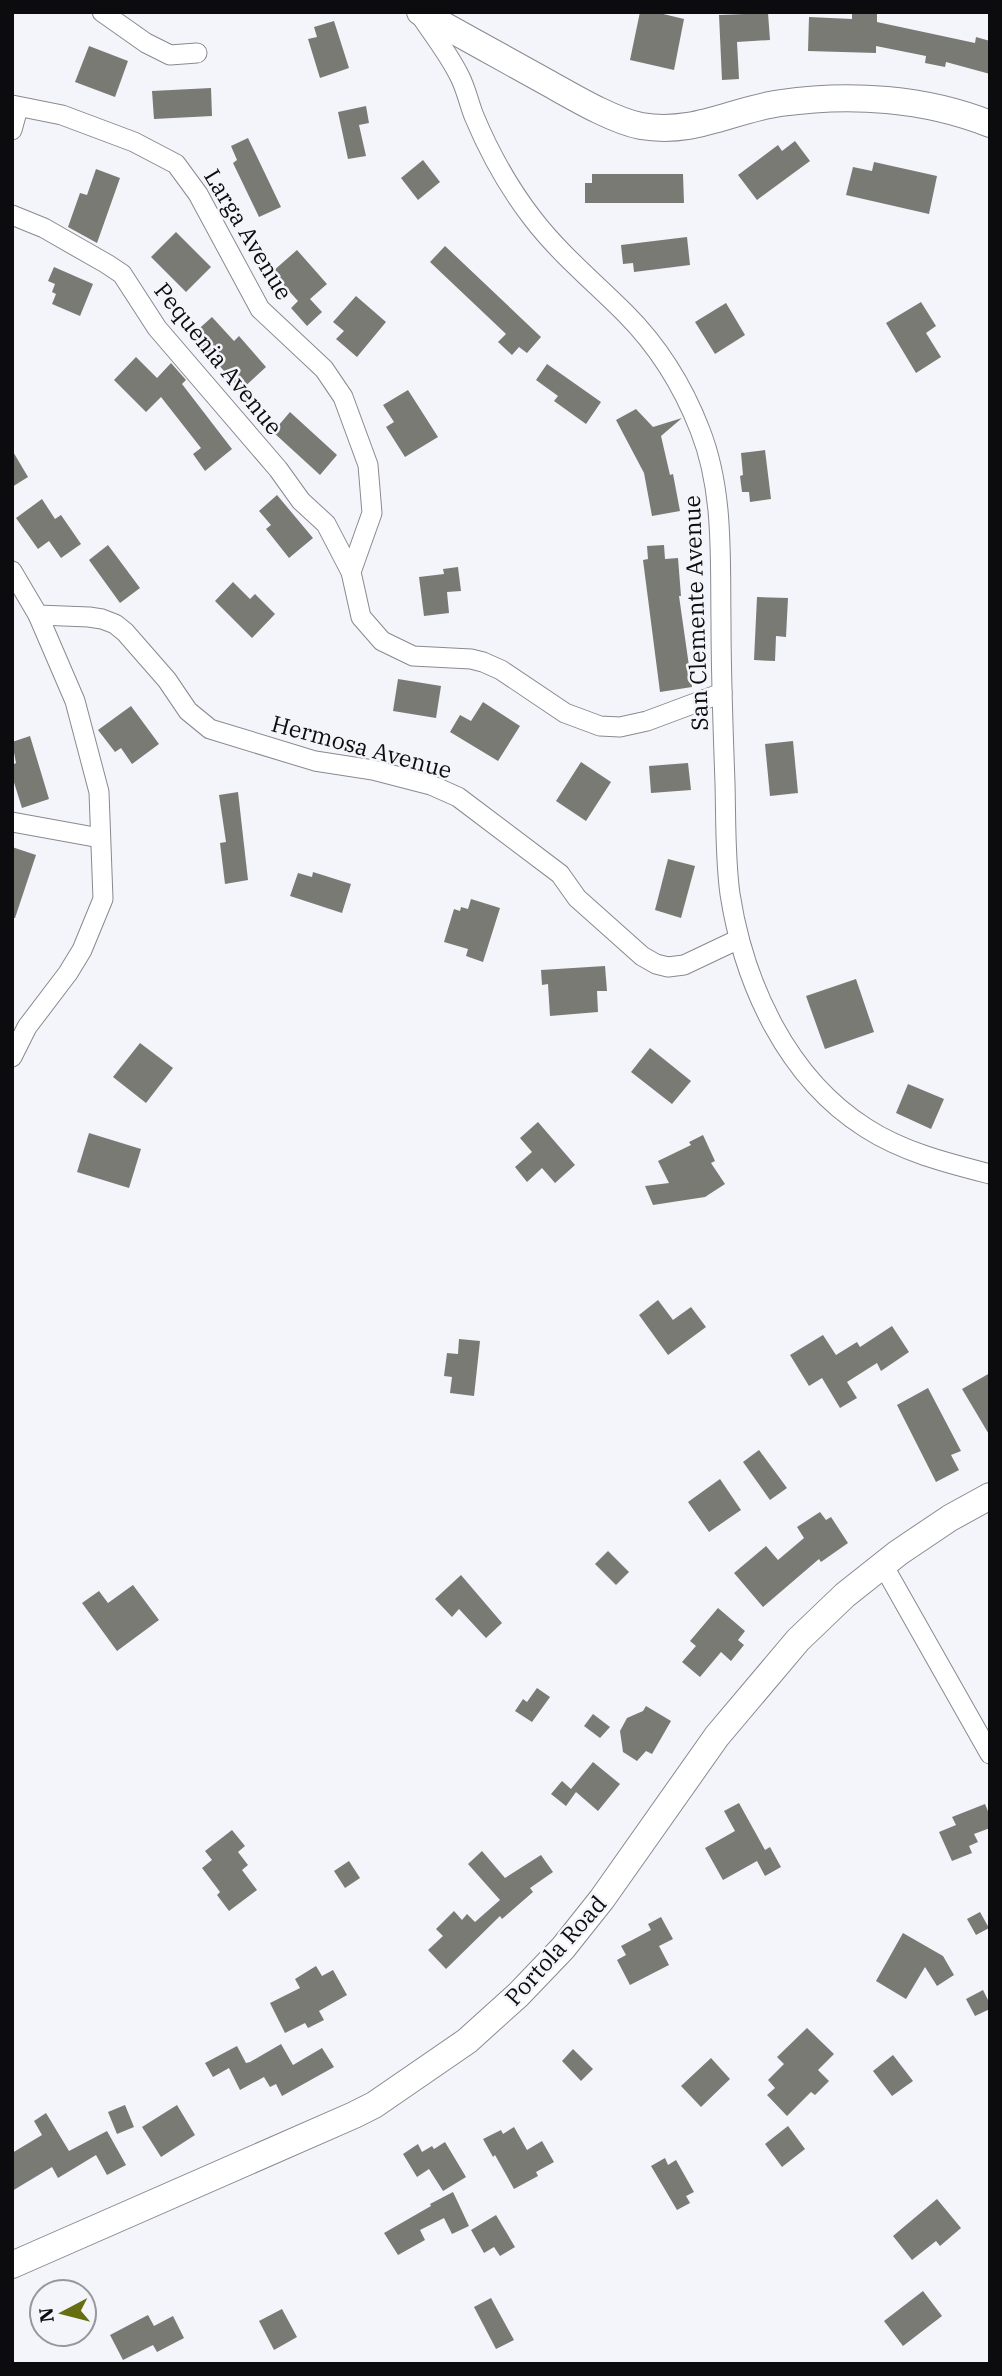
<svg xmlns="http://www.w3.org/2000/svg" width="1002" height="2376" font-family="'IBM Plex Serif',serif">
	<style>
		.building { fill: #7a7a74 }
		.lines { fill: none; stroke-linecap: round; stroke-linejoin: round }
		.street-casing { stroke: #898a90; stroke-width: 21 }
		.secondary-casing { stroke: #898a90; stroke-width: 28 }
		.street { stroke: #fff; stroke-width: 19 }
		.secondary { stroke: #fff; stroke-width: 26 }
		.labels { text-anchor: middle; dominant-baseline: central; stroke-width: 5; stroke-linejoin: round; paint-order: stroke }
		.street-label { font-size: 23px; fill: #0c0c0e; stroke: #f4f4fb }
	</style>
	<rect width="100%" height="100%" fill="#f4f4fb"/>
	<!-- building -->
	<g class="building">
		<path d="M640,12H655L684,19L674,70L630,60Z"/>
		<path d="M768,13L770,40L737,42L739,79L722,80L719,15Z"/>
		<path d="M852,13L877,14V22L975,43L976,37L990,41V74L946,62L945,67L925,63L926,56L876,46V53L808,51L809,17L852,19Z"/>
		<path d="M334,21L349,68L320,78L308,39L317,37L314,27Z"/>
		<path d="M89,46L128,61L115,97L75,82Z"/>
		<path d="M211,88L212,116L154,119L152,91Z"/>
		<path d="M366,106L369,123L359,125L366,156L348,159L338,112Z"/>
		<path d="M248,138L281,207L259,217L233,163L237,160L231,146Z"/>
		<path d="M795,141L810,161L757,200L738,175L778,145L782,151Z"/>
		<path d="M423,160L440,182L418,200L401,178Z"/>
		<path d="M874,162L937,176L929,214L846,195L853,167L872,171Z"/>
		<path d="M96,169L120,178L97,243L68,227L80,193L87,195Z"/>
		<path d="M592,174H683L684,203H585V183H592Z"/>
		<path d="M176,232L211,267L186,292L151,257Z"/>
		<path d="M687,237L690,265L634,272L633,263L623,264L621,245Z"/>
		<path d="M445,246L541,337L527,353L519,347L512,355L498,342L506,334L430,262Z"/>
		<path d="M297,250L327,284L310,299L322,312L307,326L291,308L298,301L272,272Z"/>
		<path d="M54,267L93,284L80,316L52,304L56,294L52,292L55,284L48,281Z"/>
		<path d="M356,296L386,322L357,357L336,339L344,331L333,322Z"/>
		<path d="M921,302L936,326L926,333L941,357L916,373L886,323Z"/>
		<path d="M726,303L745,335L715,354L695,322Z"/>
		<path d="M212,317L234,341L239,336L266,367L241,390L192,335Z"/>
		<path d="M136,357L157,378L171,363L186,380L182,384L232,449L205,471L193,454L201,448L161,397L146,412L114,380Z"/>
		<path d="M547,364L601,402L586,424L554,401L558,396L536,380Z"/>
		<path d="M408,390L438,437L405,457L386,427L394,422L383,405Z"/>
		<path d="M636,409L653,427L682,418L661,436L670,475L673,474L680,511L652,516L644,473L616,420Z"/>
		<path d="M290,412L337,455L320,475L273,432Z"/>
		<path d="M12,450L28,477L12,487Z"/>
		<path d="M765,450L771,499L750,502L749,492H742L740,476L743,475L741,453Z"/>
		<path d="M277,495L313,538L289,558L266,529L271,525L259,511Z"/>
		<path d="M42,499L55,519L61,515L81,544L61,558L49,541L38,549L16,518Z"/>
		<path d="M108,545L140,588L120,603L89,560Z"/>
		<path d="M664,545L665,559L678,558L681,596H679L692,687L660,692L643,560L648,559L647,546Z"/>
		<path d="M458,567L461,591L447,592L449,613L424,616L419,577L444,574L443,569Z"/>
		<path d="M233,582L250,599L255,594L275,614L252,638L215,601Z"/>
		<path d="M757,597L788,598L786,637L776,636L775,661L754,660Z"/>
		<path d="M398,679L441,686L436,718L393,711Z"/>
		<path d="M483,702L520,726L498,761L450,732L460,715L471,721Z"/>
		<path d="M131,706L159,744L132,764L121,748L115,752L98,730Z"/>
		<path d="M30,736L49,799L22,808L12,776V765L16,763L12,742Z"/>
		<path d="M793,741L798,793L770,796L765,744Z"/>
		<path d="M581,762L611,782L586,821L556,801Z"/>
		<path d="M688,763L691,790L651,793L649,766Z"/>
		<path d="M238,792L248,880L225,884L220,843L226,842L219,795Z"/>
		<path d="M12,847L36,855L15,918H12Z"/>
		<path d="M668,859L695,866L681,918L655,910Z"/>
		<path d="M313,872L351,884L342,913L290,896L298,873L312,877Z"/>
		<path d="M471,899L500,908L483,962L466,956L468,949L444,942L454,909L460,911L461,907L468,909Z"/>
		<path d="M605,966L607,991H597L598,1012L550,1016L548,984L542,985L541,970Z"/>
		<path d="M856,979L874,1032L825,1049L806,996Z"/>
		<path d="M140,1043L173,1068L146,1103L113,1077Z"/>
		<path d="M650,1048L691,1081L672,1104L631,1072Z"/>
		<path d="M908,1084L944,1099L931,1129L896,1113Z"/>
		<path d="M538,1122L575,1165L555,1183L542,1168L527,1182L515,1167L532,1152L520,1138Z"/>
		<path d="M89,1133L141,1149L129,1188L77,1172Z"/>
		<path d="M703,1135L715,1161L711,1163L725,1184L705,1197L653,1205L645,1186L669,1183L658,1161L691,1145L689,1142Z"/>
		<path d="M658,1300L673,1320L691,1307L706,1327L668,1355L639,1315Z"/>
		<path d="M892,1326L909,1352L881,1371L877,1363L847,1382L857,1398L840,1408L822,1378L809,1386L790,1355L823,1335L836,1355L857,1342L860,1347Z"/>
		<path d="M459,1339L480,1341L474,1396L450,1393L452,1377L444,1376L447,1353L458,1354Z"/>
		<path d="M990,1373V1436L962,1389Z"/>
		<path d="M928,1388L961,1451L951,1455L959,1470L936,1482L897,1405Z"/>
		<path d="M759,1450L787,1488L770,1500L743,1462Z"/>
		<path d="M720,1479L741,1510L709,1532L688,1502Z"/>
		<path d="M820,1512L826,1520L831,1517L848,1543L821,1562L819,1559L763,1607L734,1573L766,1546L778,1560L804,1538L797,1527Z"/>
		<path d="M608,1551L629,1572L616,1585L595,1564Z"/>
		<path d="M461,1575L502,1623L486,1638L459,1609L452,1617L435,1599Z"/>
		<path d="M133,1585L159,1620L117,1651L82,1603L99,1591L108,1603Z"/>
		<path d="M718,1608L745,1631L738,1640L744,1645L731,1661L721,1652L700,1677L682,1662L696,1646L690,1641Z"/>
		<path d="M537,1688L550,1697L532,1722L515,1711L523,1699L527,1702Z"/>
		<path d="M646,1706L671,1721L652,1754L646,1751L637,1761L623,1752L620,1731L627,1718L643,1711Z"/>
		<path d="M593,1714L610,1727L600,1738L584,1726Z"/>
		<path d="M593,1762L620,1784L598,1811L576,1792L566,1806L551,1794L562,1781L571,1789Z"/>
		<path d="M739,1803L765,1850L770,1847L781,1867L765,1876L757,1861L723,1880L705,1848L735,1831L724,1811Z"/>
		<path d="M985,1804L990,1816V1828L974,1834L978,1842L969,1846L972,1853L952,1861L939,1832L956,1825L952,1817Z"/>
		<path d="M232,1830L245,1846L238,1852L248,1865L242,1870L257,1890L229,1911L217,1895L220,1892L202,1868L212,1860L205,1851Z"/>
		<path d="M482,1851L505,1878L541,1855L553,1872L530,1888L533,1892L502,1919L500,1916L446,1969L428,1950L443,1936L436,1929L454,1911L462,1920L467,1914L475,1922L500,1900L468,1864Z"/>
		<path d="M349,1861L360,1878L345,1888L334,1871Z"/>
		<path d="M980,1912L989,1928L976,1935L967,1919Z"/>
		<path d="M661,1917L673,1939L659,1946L669,1965L630,1985L617,1960L626,1955L621,1946L651,1930L648,1924Z"/>
		<path d="M903,1933L943,1956L954,1975L937,1986L925,1967L906,1999L876,1981Z"/>
		<path d="M316,1966L322,1976L333,1970L347,1995L319,2011L324,2020L308,2028L305,2023L285,2033L270,2003L300,1988L295,1979Z"/>
		<path d="M983,1990L990,2004V2009L975,2016L966,1999Z"/>
		<path d="M807,2028L834,2054L818,2070L829,2081L815,2095L811,2092L787,2116L767,2095L775,2088L768,2080L784,2064L777,2057Z"/>
		<path d="M281,2044L293,2065L322,2048L334,2067L282,2096L276,2084L270,2087L264,2077L240,2090L229,2068L213,2077L205,2063L237,2046L246,2063L250,2062Z"/>
		<path d="M573,2049L593,2069L581,2081L562,2061Z"/>
		<path d="M893,2055L913,2081L892,2096L873,2071Z"/>
		<path d="M711,2058L730,2079L701,2107L681,2086Z"/>
		<path d="M125,2105L134,2127L117,2134L108,2112Z"/>
		<path d="M177,2105L195,2135L161,2157L142,2127Z"/>
		<path d="M46,2113L69,2151L107,2131L126,2165L107,2175L96,2155L58,2178L52,2167L12,2191V2153L42,2135L34,2121Z"/>
		<path d="M788,2126L805,2149L782,2167L765,2144Z"/>
		<path d="M514,2127L527,2150L542,2141L554,2162L536,2172L538,2176L514,2189L495,2155L493,2157L483,2139L501,2130L503,2134Z"/>
		<path d="M445,2142L466,2177L443,2191L429,2169L417,2177L403,2154L418,2144L422,2152L432,2146L434,2149Z"/>
		<path d="M665,2158L668,2165L676,2160L694,2192L686,2196L690,2203L677,2210L651,2166Z"/>
		<path d="M453,2192L469,2226L452,2234L444,2218L420,2230L425,2240L398,2255L384,2233L431,2206L430,2204Z"/>
		<path d="M937,2199L961,2228L940,2246L936,2241L912,2260L893,2236Z"/>
		<path d="M496,2215L515,2247L500,2256L494,2247L484,2253L471,2230Z"/>
		<path d="M923,2291L942,2316L903,2346L884,2321Z"/>
		<path d="M491,2298L514,2340L496,2349L474,2307Z"/>
		<path d="M282,2309L297,2337L274,2350L259,2321Z"/>
		<path d="M148,2315L154,2326L173,2316L184,2338L157,2352L153,2345L123,2360L110,2335Z"/>
	</g>
	<g class="lines">
		<!-- street casing -->
		<g class="street-casing">
			<g id="street">
				<path d="M102,12L146,43L170,55L197,53"/>
				<path d="M418,12C432,33 449,54 460,77C466,89 469,103 474,116C489,152 509,188 533,219C560,254 594,282 625,313C658,346 683,386 700,430C724,491 720,557 721,622C721,676 723,729 725,783C726,820 725,858 730,894C744,984 787,1078 866,1128C903,1152 947,1163 990,1174"/>
				<path d="M12,105L62,115L134,142L176,164L198,194L260,309L324,369L343,397L368,465L372,513L351,572L361,617L382,641L413,656L471,659L483,662L501,670L565,713L600,726L620,727L647,721L722,693"/>
				<path d="M12,130L18,108"/>
				<path d="M12,215L44,228L107,264L122,274L157,328L278,469L301,501L326,524L351,572"/>
				<path d="M12,571L38,615L75,701L99,792L103,899L82,950L68,973L27,1027L12,1057"/>
				<path d="M38,615L89,617L102,619L115,624L125,632L167,680L188,711L210,729L315,761L373,770L431,785L458,797L560,874L577,898L642,956L656,964L668,967L684,965L739,939"/>
				<path d="M12,822L100,838"/>
				<path d="M883,1565L990,1754"/>
			</g>
		</g>
		<!-- secondary casing -->
		<g class="secondary-casing">
			<g id="secondary">
				<path d="M420,12C463,36 507,60 550,84C575,98 614,121 641,126C695,135 731,110 781,103C850,93 925,98 990,124"/>
				<path d="M12,2265L354,2115L374,2105L467,2041L518,1995L563,1948L602,1899L717,1736L798,1640L845,1595L898,1553L950,1518L990,1496"/>
			</g>
		</g>
		<!-- street -->
		<use href="#street" class="street"/>
		<!-- secondary -->
		<use href="#secondary" class="secondary"/>
	</g>
	<g class="labels">
		<!-- street labels -->
		<g class="street-label">
			<text transform="translate(249 234) rotate(59)">Larga Avenue</text>
			<text transform="translate(219 358) rotate(51)">Pequenia Avenue</text>
			<text transform="translate(695 613) rotate(-92)">San Clemente Avenue</text>
			<text transform="translate(362 746) rotate(15)">Hermosa Avenue</text>
			<text transform="translate(555 1950) rotate(-48)">Portola Road</text>
		</g>
	</g>
	<!-- border -->
	<rect width="1002" height="2376" fill="none" stroke="#0c0c0e" stroke-width="28"/>
	<!-- north arrow -->
	<g transform="translate(63 2313) rotate(263)"><circle r="33" fill="#f4f4fb" stroke="#97979c" stroke-width="2"/>
	<path d="M0-5L12 26L0 18L-12 26Z" fill="#676d11"/>
	<text y="-10" font-size="19" font-weight="bold" text-anchor="middle" fill="#0c0c0e">N</text>
	</g>
</svg>
